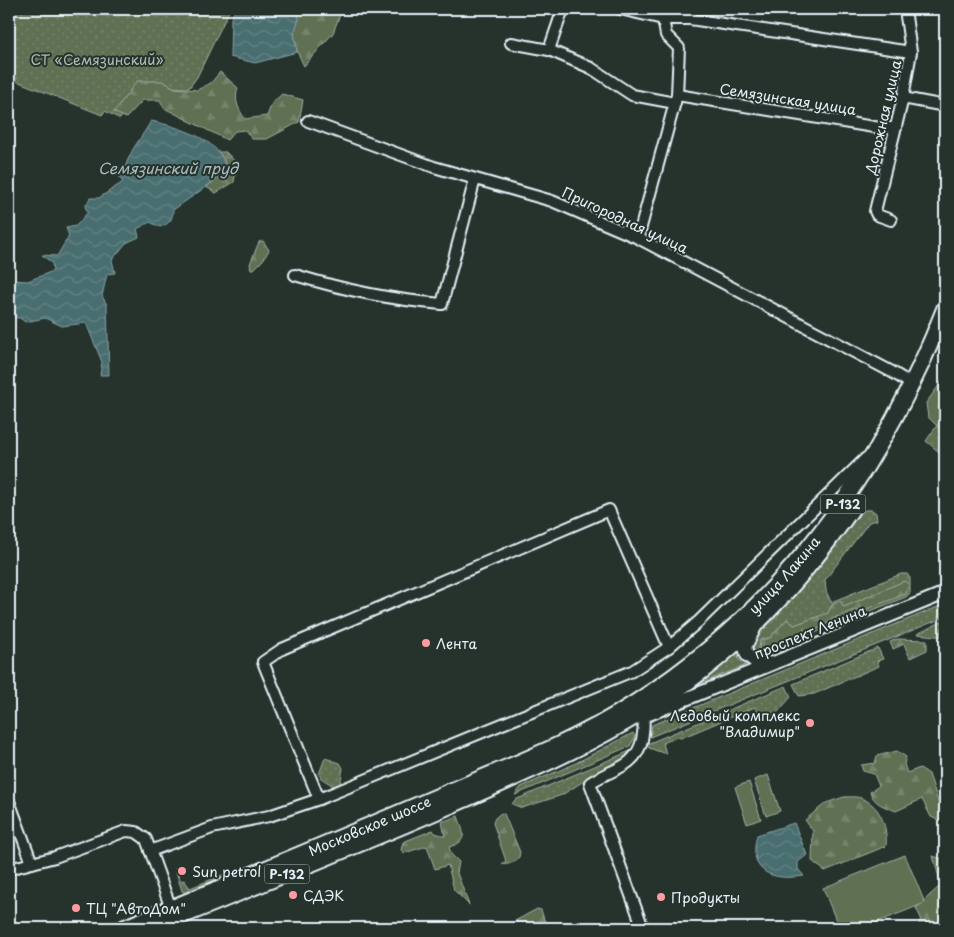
<svg xmlns="http://www.w3.org/2000/svg" width="954" height="937" font-family="'Playpen Sans',sans-serif">
	<style>
		.grass { fill: url(#grass-dots); stroke: #a3b0a5 }
		.forest { fill: url(#forest-firs); stroke: #a3b0a5 }
		.park { fill: #5e7052; stroke: #a3b0a5 }
		.water { fill: url(#water-waves); stroke: #89a2a6 }
		.lines { fill: none; stroke-linecap: round; stroke-linejoin: round }
		.minor-casing { stroke: #e8f1f8; stroke-width: 14 }
		.major-casing { stroke: #e8f1f8; stroke-width: 16 }
		.highway-casing { stroke: #e8f1f8; stroke-width: 19 }
		.minor { stroke: #26332d; stroke-width: 10 }
		.major { stroke: #26332d; stroke-width: 12 }
		.highway { stroke: #26332d; stroke-width: 15 }
		.poi-dot { fill: #ff9aa2; stroke: #26332d; stroke-width: 2 }
		.labels { text-anchor: middle; dominant-baseline: central; stroke-width: 4; stroke-linejoin: round; paint-order: stroke }
		.shield { fill: #26332d; stroke: #aeb8bb; stroke-width: 1 }
		.shield-label { font-size: 12px; font-weight: bold; fill: #e8f1f8 }
		.park-label { font-size: 14px; fill: #b1bdb6; stroke: #26332d }
		.street-label { font-size: 14px; fill: #e8f1f8; stroke: #26332d }
		.poi-label { font-size: 14px; fill: #e8f1f8; stroke: #26332d; text-anchor: start }
		.water-label { font-size: 15px; font-style: italic; fill: #a9bdc2; stroke: #26332d }
	</style>
	<defs>
		<pattern id="grass-dots" width="8" height="8" patternUnits="userSpaceOnUse" patternTransform="scale(1.25)"><rect width="8" height="8" fill="#5e7052"/><path d="M2 2h.1M6 6h.1" fill="none" stroke="#75856c" stroke-width="1.8" stroke-linecap="round"/></pattern>
		<pattern id="forest-firs" width="22" height="20" patternUnits="userSpaceOnUse" patternTransform="scale(1.25)"><rect width="22" height="20" fill="#5e7052"/><path d="M5 1l3.5 6h-7zM16 11l3.5 6h-7z" fill="#75856c"/></pattern>
		<pattern id="water-waves" width="16" height="10" patternUnits="userSpaceOnUse" patternTransform="scale(1.25)"><rect width="16" height="10" fill="#4a6e70"/><path d="M0 5q4-4 8 0t8 0" fill="none" stroke="#648385"/></pattern>
	</defs>
	<rect width="100%" height="100%" fill="#26332d"/>
	<filter id="ink" filterUnits="userSpaceOnUse"><feTurbulence type="fractalNoise" baseFrequency=".02" numOctaves="2"/><feDisplacementMap in="SourceGraphic" scale="10" xChannelSelector="R" yChannelSelector="G"/><feConvolveMatrix kernelMatrix="1 2 1 2 8 2 1 2 1" color-interpolation-filters="sRGB"/></filter>
	<g filter="url(#ink)">
		<!-- grass -->
		<g class="grass">
			<path d="M9,9H230L197,77L189,88L138,87L120,119L105,111L102,115L9,78Z"/>
			<path d="M945,414V457L926,441Z"/>
			<path d="M865,510H872L876,513L877,520L869,522L825,580L826,591L831,602L901,574H907L910,578V593L906,597L754,657L749,646L756,634L824,559L859,514Z"/>
			<path d="M945,604V617L650,737L652,725Z"/>
			<path d="M878,648L883,659L877,661L879,666L814,694L799,696L793,684Z"/>
			<path d="M737,650L739,660L746,665L694,686Z"/>
			<path d="M786,686L791,697L776,714L761,720L755,707L681,738L677,737L663,743L666,754L649,748L647,744Z"/>
			<path d="M633,733L635,737L630,746L515,795L521,787L572,765Z"/>
			<path d="M630,751L624,761L593,775L562,795L522,808L512,804L515,800Z"/>
			<path d="M325,758L340,763L343,768L340,785L335,787L321,778L319,774Z"/>
			<path d="M175,868L181,881L184,880L190,888L230,872L234,874L189,894L182,891Z"/>
		</g>
		<!-- forest -->
		<g class="forest">
			<path d="M298,9H342L333,33L304,66C299,56 294,45 294,34C294,25 299,18 298,9Z"/>
			<path d="M220,72L238,88C234,101 238,108 245,119L267,116L272,103L282,94L303,100L299,122L267,139H252L245,130L235,131L227,140L164,108L160,100H143L126,118L114,112L137,81H162L175,88L197,90L211,83Z"/>
			<path d="M218,152H226L237,164L234,182L216,193L206,187L224,174C226,165 226,159 218,152Z"/>
			<path d="M263,241L269,250L263,260L254,269H251L250,264L259,242Z"/>
			<path d="M945,377V414L937,426L928,417L926,403Z"/>
			<path d="M904,581L909,584L906,594L861,611L854,610L832,619L822,627L763,651L759,649L760,640L770,638L787,619L794,625L828,613L832,605L840,601L844,607Z"/>
			<path d="M945,620V637L917,634Z"/>
			<path d="M897,639L927,640V650L910,658L904,644L893,649L890,642Z"/>
			<path d="M897,751L906,757L904,764L907,773L920,768L929,774L944,819L940,821L931,817L922,799L896,811C884,806 875,805 870,792L879,786L874,774L863,771L861,765L875,763L877,756Z"/>
			<path d="M844,797C849,797 858,796 863,799C881,806 888,829 886,846L825,871L812,861L813,831L805,820L826,803Z"/>
			<path d="M501,813L504,814L520,852L519,857C516,861 508,866 502,864L506,861L493,823L495,818Z"/>
			<path d="M458,816C463,832 470,841 449,847L451,854L459,862L457,873L469,905L454,890L448,865L435,869L427,846L404,853L401,850L403,842L433,830L435,833L445,836L442,822Z"/>
			<path d="M933,856L945,860V924L935,928H918L921,918L916,908L941,885Z"/>
			<path d="M537,909L541,910L547,928L527,922L518,924L515,921Z"/>
		</g>
		<!-- park -->
		<g class="park">
			<path d="M768,775L780,811L766,816L754,780Z"/>
			<path d="M749,782L761,819L747,824L735,787Z"/>
			<path d="M905,855L925,903L863,928H839L823,888Z"/>
		</g>
		<!-- water -->
		<g class="water">
			<path d="M236,9H298L299,19L294,33L297,52L255,63L230,57L231,18Z"/>
			<path d="M151,121C176,126 230,141 224,174L173,210C172,221 170,223 160,227L150,222L137,229L139,237L126,243L112,260L115,273L107,274L102,296L107,305L109,375H100L102,362L86,323L62,326L45,318L25,322L20,318L9,317V280L28,281L53,271L52,263L42,255L57,256L69,236L66,228L76,226L88,212L85,207L90,198H99L123,182L116,172L117,169L125,168C131,148 141,139 151,121Z"/>
			<path d="M794,823L807,855L798,862V869L804,876C772,881 747,873 757,835Z"/>
		</g>
		<g class="lines">
			<!-- minor casing -->
			<g class="minor-casing">
				<g id="minor">
					<path d="M620,9L663,19H690L911,52"/>
					<path d="M690,19L691,9"/>
					<path d="M511,43L549,50L591,68L632,95L675,103"/>
					<path d="M549,50L563,9"/>
					<path d="M677,95L880,128H896"/>
					<path d="M903,98L945,106"/>
					<path d="M308,121L434,167L552,201L638,238L892,372L913,385"/>
					<path d="M891,220L877,215L875,211L903,98L911,52L905,9"/>
					<path d="M638,238L677,95L679,48L666,35L663,19"/>
					<path d="M295,275C344,290 391,300 442,304L475,179"/>
					<path d="M319,799L263,662L282,649L609,510L669,647"/>
					<path d="M9,801L32,863"/>
					<path d="M150,851L212,828L269,816L319,799L632,671L669,647L698,622L866,458"/>
					<path d="M9,869L55,857L126,831L136,832L146,839L178,928"/>
					<path d="M643,928L590,783C612,768 635,769 642,740C643,732 645,725 643,717"/>
				</g>
			</g>
			<!-- major casing -->
			<g class="major-casing">
				<g id="major">
					<path d="M754,629L745,647L747,655L757,663H768"/>
					<path d="M649,714L945,593"/>
				</g>
			</g>
			<!-- highway casing -->
			<g class="highway-casing">
				<g id="highway">
					<path id="s1" d="M124,928C231,883 339,839 446,793C510,766 577,741 635,703C784,607 881,471 945,308"/>
					<path d="M152,928C249,889 346,850 442,809C538,768 636,727 717,659C770,615 814,563 853,507"/>
				</g>
			</g>
			<!-- minor -->
			<use href="#minor" class="minor"/>
			<!-- major -->
			<use href="#major" class="major"/>
			<!-- highway -->
			<use href="#highway" class="highway"/>
		</g>
	</g>
	<!-- markers -->
	<g class="poi-dot">
		<circle cx="426" cy="643" r="5"/>
		<circle cx="810" cy="723" r="5"/>
		<circle cx="182" cy="871" r="5"/>
		<circle cx="293" cy="895" r="5"/>
		<circle cx="661" cy="897" r="5"/>
		<circle cx="76" cy="908" r="5"/>
	</g>
	<g class="labels">
		<!-- shield labels -->
		<g class="shield">
			<rect x="820.5" y="494.5" width="45" height="19" rx="4"/>
			<rect x="264.5" y="864.5" width="45" height="19" rx="4"/>
		</g>
		<g class="shield-label">
			<text x="843" y="504">Р-132</text>
			<text x="287" y="874">Р-132</text>
		</g>
		<!-- park labels -->
		<g class="park-label">
			<text x="97" y="59">СТ «Семязинский»</text>
		</g>
		<!-- street labels -->
		<g class="street-label">
			<text transform="translate(788 99) rotate(9)">Семязинская улица</text>
			<text transform="translate(883 117) rotate(-77)">Дорожная улица</text>
			<text transform="translate(625 220) rotate(25)">Пригородная улица</text>
			<text stroke="none"><textPath href="#s1" startOffset="756">улица Лакина</textPath></text>
			<text transform="translate(810 632) rotate(-22)">проспект Ленина</text>
			<text stroke="none"><textPath href="#s1" startOffset="266">Московское шоссе</textPath></text>
		</g>
		<!-- poi labels -->
		<g class="poi-label">
			<text x="436" y="643">Лента</text>
			<text x="800" y="715" text-anchor="end">Ледовый комплекс<tspan x="800" dy="16">"Владимир"</tspan></text>
			<text x="192" y="871">Sun petrol</text>
			<text x="303" y="895">СДЭК</text>
			<text x="671" y="897">Продукты</text>
			<text x="86" y="908">ТЦ "АвтоДом"</text>
		</g>
		<!-- water labels -->
		<g class="water-label">
			<text x="168" y="167">Семязинский пруд</text>
		</g>
	</g>
	<!-- margin -->
	<rect width="954" height="937" fill="none" stroke="#26332d" stroke-width="30"/>
	<rect x="15" y="15" width="924" height="907" fill="none" stroke="#e8f1f8" stroke-width="2" filter="url(#ink)"/>
</svg>
